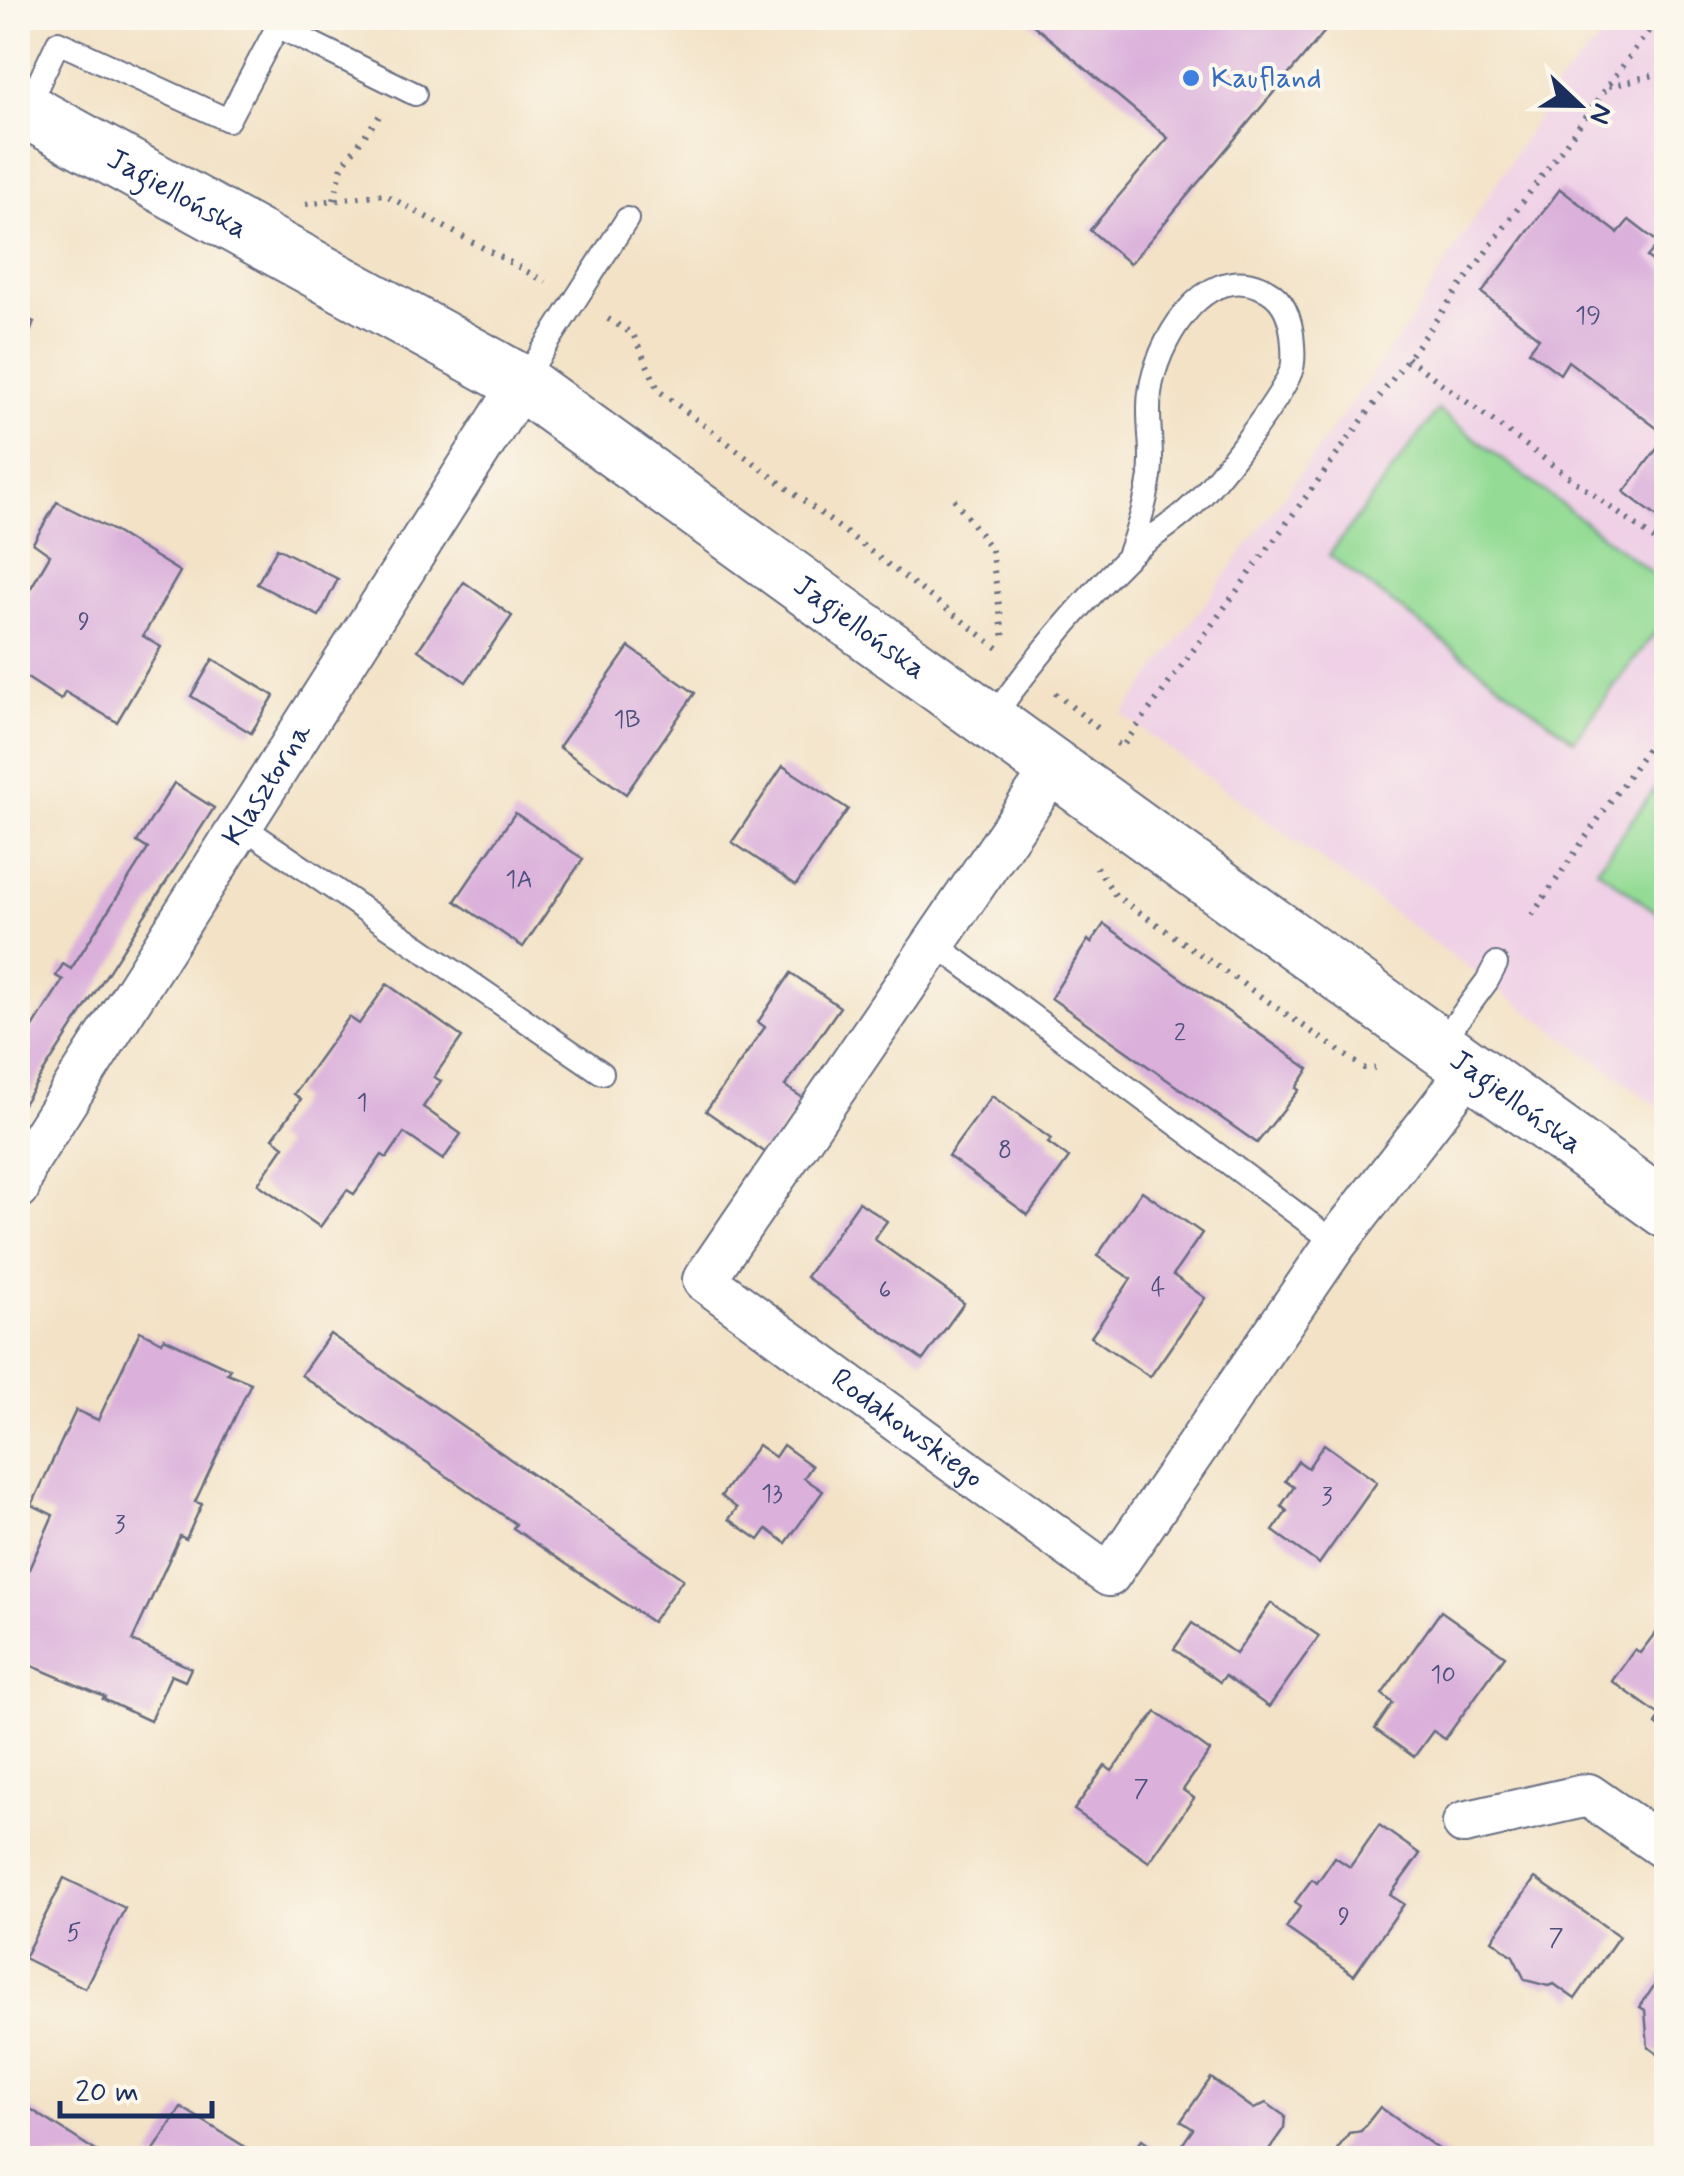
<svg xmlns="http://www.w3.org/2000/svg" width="1684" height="2176" font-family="Mynerve,sans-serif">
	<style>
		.built { fill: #efd0e6 }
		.green { fill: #94db95; stroke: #58857a; stroke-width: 2.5 }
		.building { fill: #dbb1db }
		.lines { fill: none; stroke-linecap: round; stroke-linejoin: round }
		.service-casing { stroke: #676e82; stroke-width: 26 }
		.minor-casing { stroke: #676e82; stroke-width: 46 }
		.tertiary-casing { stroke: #676e82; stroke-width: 59 }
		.path { stroke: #676e82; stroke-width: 6; stroke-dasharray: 2.5 8; stroke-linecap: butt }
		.service { stroke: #fff; stroke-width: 22 }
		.minor { stroke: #fff; stroke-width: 42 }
		.tertiary { stroke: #fff; stroke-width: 55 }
		.shop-dot { fill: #3f7fe0; stroke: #fbf7ec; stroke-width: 4 }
		.labels { text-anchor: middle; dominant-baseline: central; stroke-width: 8; stroke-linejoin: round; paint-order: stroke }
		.number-label { font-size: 25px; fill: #4b507d }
		.shop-label { font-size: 30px; fill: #366cbe; stroke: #fbf7ec; text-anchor: start }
		.street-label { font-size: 30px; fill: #1b2f5e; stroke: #fbf7ec }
	</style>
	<rect width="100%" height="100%" fill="#fbf7ec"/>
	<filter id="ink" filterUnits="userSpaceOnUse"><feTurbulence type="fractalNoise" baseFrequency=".01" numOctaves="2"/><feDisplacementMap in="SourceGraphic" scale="20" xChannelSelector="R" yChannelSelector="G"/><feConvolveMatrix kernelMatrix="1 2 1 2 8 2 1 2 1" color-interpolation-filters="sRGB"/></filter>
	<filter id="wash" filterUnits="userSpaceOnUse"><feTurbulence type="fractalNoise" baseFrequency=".0048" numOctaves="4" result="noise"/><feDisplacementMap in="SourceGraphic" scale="40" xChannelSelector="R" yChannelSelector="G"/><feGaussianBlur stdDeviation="2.25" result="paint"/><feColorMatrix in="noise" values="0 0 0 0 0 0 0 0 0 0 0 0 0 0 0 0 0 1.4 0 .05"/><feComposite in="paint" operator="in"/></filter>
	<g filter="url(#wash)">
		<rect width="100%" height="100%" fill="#f3e2c6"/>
		<!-- built -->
		<path class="built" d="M1620,18H1666V1112L1123,715L1403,333L1559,83Z"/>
		<!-- green -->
		<g class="green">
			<path d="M1438,410L1666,584V618L1574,740L1329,555Z"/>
			<path d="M1666,773V919L1597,869Z"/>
		</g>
		<g id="blocks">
			<!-- building -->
			<g class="building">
				<path d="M1025,18H1336L1130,264L1090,230L1168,138Z"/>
				<path d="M1560,189L1618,233L1629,220L1659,243L1647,257L1666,271V435L1568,361L1560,374L1529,351L1539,338L1482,293Z"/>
				<path d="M18,315L34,322L18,365Z"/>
				<path d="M1666,437V511L1660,519L1624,492Z"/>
				<path d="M57,502L112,530L180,572L143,636L161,647L117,722L65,692L61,700L18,672V610L50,555L33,543Z"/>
				<path d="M277,548L338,579L319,616L257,584Z"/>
				<path d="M464,582L512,616L466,682L418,650Z"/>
				<path d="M629,647L695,693L626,794L559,747Z"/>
				<path d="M213,659L274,696L251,733L191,696Z"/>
				<path d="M783,766L848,809L796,885L732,842Z"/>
				<path d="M174,783L214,808L23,1104L18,1100V1051L63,980L56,976L63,964L71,969L148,849L137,842Z"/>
				<path d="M515,813L583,859L523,947L455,901Z"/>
				<path d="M1104,924L1309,1069L1296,1088L1299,1090L1257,1143L1051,998L1088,940L1091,943Z"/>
				<path d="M791,973L840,1007L785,1086L803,1098L766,1153L706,1111L765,1027L758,1022Z"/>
				<path d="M387,984L462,1037L434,1077L441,1081L423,1107L461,1134L443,1160L404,1133L387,1158L382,1155L354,1194L347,1190L320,1227L258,1184L284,1146L273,1138L301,1099L294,1094L349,1017L359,1024Z"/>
				<path d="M992,1096L1051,1139L1048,1143L1069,1158L1028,1215L948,1156Z"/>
				<path d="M1142,1191L1202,1233L1173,1275L1205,1298L1150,1377L1091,1337L1131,1279L1097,1256Z"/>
				<path d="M859,1202L887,1221L874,1239L964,1303L923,1360L806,1277Z"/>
				<path d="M140,1331L162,1342L164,1338L230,1369L227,1373L251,1383L195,1502L202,1504L186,1539L180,1536L132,1641L191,1668L185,1681L171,1675L150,1721L103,1699L105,1697L18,1660V1610L21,1603L18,1601V1594L53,1515L32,1505L76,1410L98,1420Z"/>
				<path d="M330,1334L683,1579L652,1622L513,1528L516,1524L301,1375Z"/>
				<path d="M1324,1444L1377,1482L1319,1564L1273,1531L1287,1511L1281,1506L1294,1487L1285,1481L1298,1461L1308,1468Z"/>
				<path d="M758,1445L775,1457L783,1445L812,1466L804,1478L823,1491L786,1543L767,1529L759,1540L729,1519L737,1508L721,1496Z"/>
				<path d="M1271,1603L1319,1636L1269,1707L1225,1676L1220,1682L1174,1649L1192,1623L1236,1654Z"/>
				<path d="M1441,1611L1505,1656L1445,1739L1433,1731L1414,1757L1375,1729L1393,1703L1382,1694Z"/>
				<path d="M1662,1624L1666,1627V1732L1656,1724L1661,1716L1612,1681L1635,1649L1640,1653Z"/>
				<path d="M1156,1712L1210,1751L1183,1790L1194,1798L1149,1862L1074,1810L1105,1766L1112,1771Z"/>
				<path d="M1379,1825L1420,1854L1390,1895L1404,1904L1354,1975L1286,1928L1301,1906L1295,1902L1312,1879L1317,1883L1335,1857L1350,1867Z"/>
				<path d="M64,1878L125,1908L85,1988L24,1958Z"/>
				<path d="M1535,1878L1619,1936L1575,1999L1554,1984L1548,1986L1525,1980L1513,1956L1492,1940Z"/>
				<path d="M1663,1972L1666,1974V2060L1648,2047L1645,2010L1640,2007Z"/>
				<path d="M1211,2078L1254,2109L1266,2103L1285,2116L1284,2128L1263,2158H1173L1193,2129L1181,2121Z"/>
				<path d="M18,2101L107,2158H18Z"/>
				<path d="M181,2107L263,2158H149Z"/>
				<path d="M1380,2107L1451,2158H1331L1349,2133L1361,2131Z"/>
				<path d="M1142,2139L1169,2158H1128Z"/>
			</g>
		</g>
	</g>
	<g filter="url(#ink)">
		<use href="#blocks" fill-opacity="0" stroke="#676e82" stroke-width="2.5"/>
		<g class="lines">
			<!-- service casing -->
			<g class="service-casing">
				<g id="service">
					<path d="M277,26L415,94"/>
					<path d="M26,110L58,42L228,120L282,18"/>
					<path d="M522,383L627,219"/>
					<path d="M990,721C1031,664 1077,607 1127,558C1147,538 1173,525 1192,506C1215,484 1281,399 1291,371C1295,362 1293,344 1292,334C1289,312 1281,295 1260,287C1202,263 1156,344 1150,393C1146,421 1154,448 1150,476C1146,504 1138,529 1128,556"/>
					<path d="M241,825L602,1073"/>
					<path d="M934,943L1336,1243"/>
					<path d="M1439,1046L1487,981L1496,964"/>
				</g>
			</g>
			<!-- minor casing -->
			<g class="minor-casing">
				<g id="minor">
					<path id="s1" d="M1054,768L704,1280L1109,1575L1336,1243L1471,1068"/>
					<path id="s2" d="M18,1188L26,1164L522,383"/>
					<path d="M1464,1823L1588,1795L1666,1849"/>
				</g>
			</g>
			<!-- tertiary casing -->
			<g class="tertiary-casing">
				<g id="tertiary">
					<path id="s3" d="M18,106L522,383L1666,1210"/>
				</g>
			</g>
			<!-- path -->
			<g class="path">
				<path d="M1609,86L1666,72"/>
				<path d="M334,200L342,166L380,115"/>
				<path d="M306,204L384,194L546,282"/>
				<path d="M608,319L633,334L659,391L998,648"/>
				<path d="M1407,358L1666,548"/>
				<path d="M954,499L991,549L1004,640"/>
				<path d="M1055,693L1099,729"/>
				<path d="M1117,743L1122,747L1658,18"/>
				<path d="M1096,867L1116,896L1364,1068H1375"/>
				<path d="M1532,915L1666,721"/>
			</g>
			<!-- service -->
			<use href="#service" class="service"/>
			<!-- minor -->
			<use href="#minor" class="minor"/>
			<!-- tertiary -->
			<use href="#tertiary" class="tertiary"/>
		</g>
	</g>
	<!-- markers -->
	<circle class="shop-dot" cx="1191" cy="78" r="10"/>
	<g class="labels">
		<!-- number labels -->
		<g class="number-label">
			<text x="1588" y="316">19</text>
			<text x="84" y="622">9</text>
			<text x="627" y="720">1B</text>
			<text x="519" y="880">1A</text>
			<text x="1180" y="1033">2</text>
			<text x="362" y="1103">1</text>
			<text x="1005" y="1150">8</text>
			<text x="1158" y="1288">4</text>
			<text x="885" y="1290">6</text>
			<text x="772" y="1494">13</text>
			<text x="1327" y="1497">3</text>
			<text x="120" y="1525">3</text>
			<text x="1443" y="1675">10</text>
			<text x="1141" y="1789">7</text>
			<text x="1344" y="1917">9</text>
			<text x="74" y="1933">5</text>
			<text x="1556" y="1938">7</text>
		</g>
		<!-- shop labels -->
		<g class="shop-label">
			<text x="1211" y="78">Kaufland</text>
		</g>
		<!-- street labels -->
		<g class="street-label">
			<text stroke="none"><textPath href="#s3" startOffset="182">Jagiellońska</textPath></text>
			<text stroke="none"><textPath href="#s3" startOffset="992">Jagiellońska</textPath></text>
			<text stroke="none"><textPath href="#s2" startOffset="475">Klasztorna</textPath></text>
			<text stroke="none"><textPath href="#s3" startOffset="1802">Jagiellońska</textPath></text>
			<text stroke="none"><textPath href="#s1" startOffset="872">Rodakowskiego</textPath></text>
		</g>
	</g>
	<!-- margin -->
	<rect width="1684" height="2176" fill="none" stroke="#fbf7ec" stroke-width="60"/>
	<!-- north arrow -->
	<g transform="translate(1579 105) rotate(112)" stroke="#fbf7ec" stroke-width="8" paint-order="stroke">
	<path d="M0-8L18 38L0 25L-18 38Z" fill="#1b2f5e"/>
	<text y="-15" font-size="28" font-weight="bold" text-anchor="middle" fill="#1b2f5e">N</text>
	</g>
	<!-- scale -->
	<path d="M60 2101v15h152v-15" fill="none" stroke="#1b2f5e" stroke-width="5"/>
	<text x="75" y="2101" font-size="30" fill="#1b2f5e" stroke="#fbf7ec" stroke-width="8" paint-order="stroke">20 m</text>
</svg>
